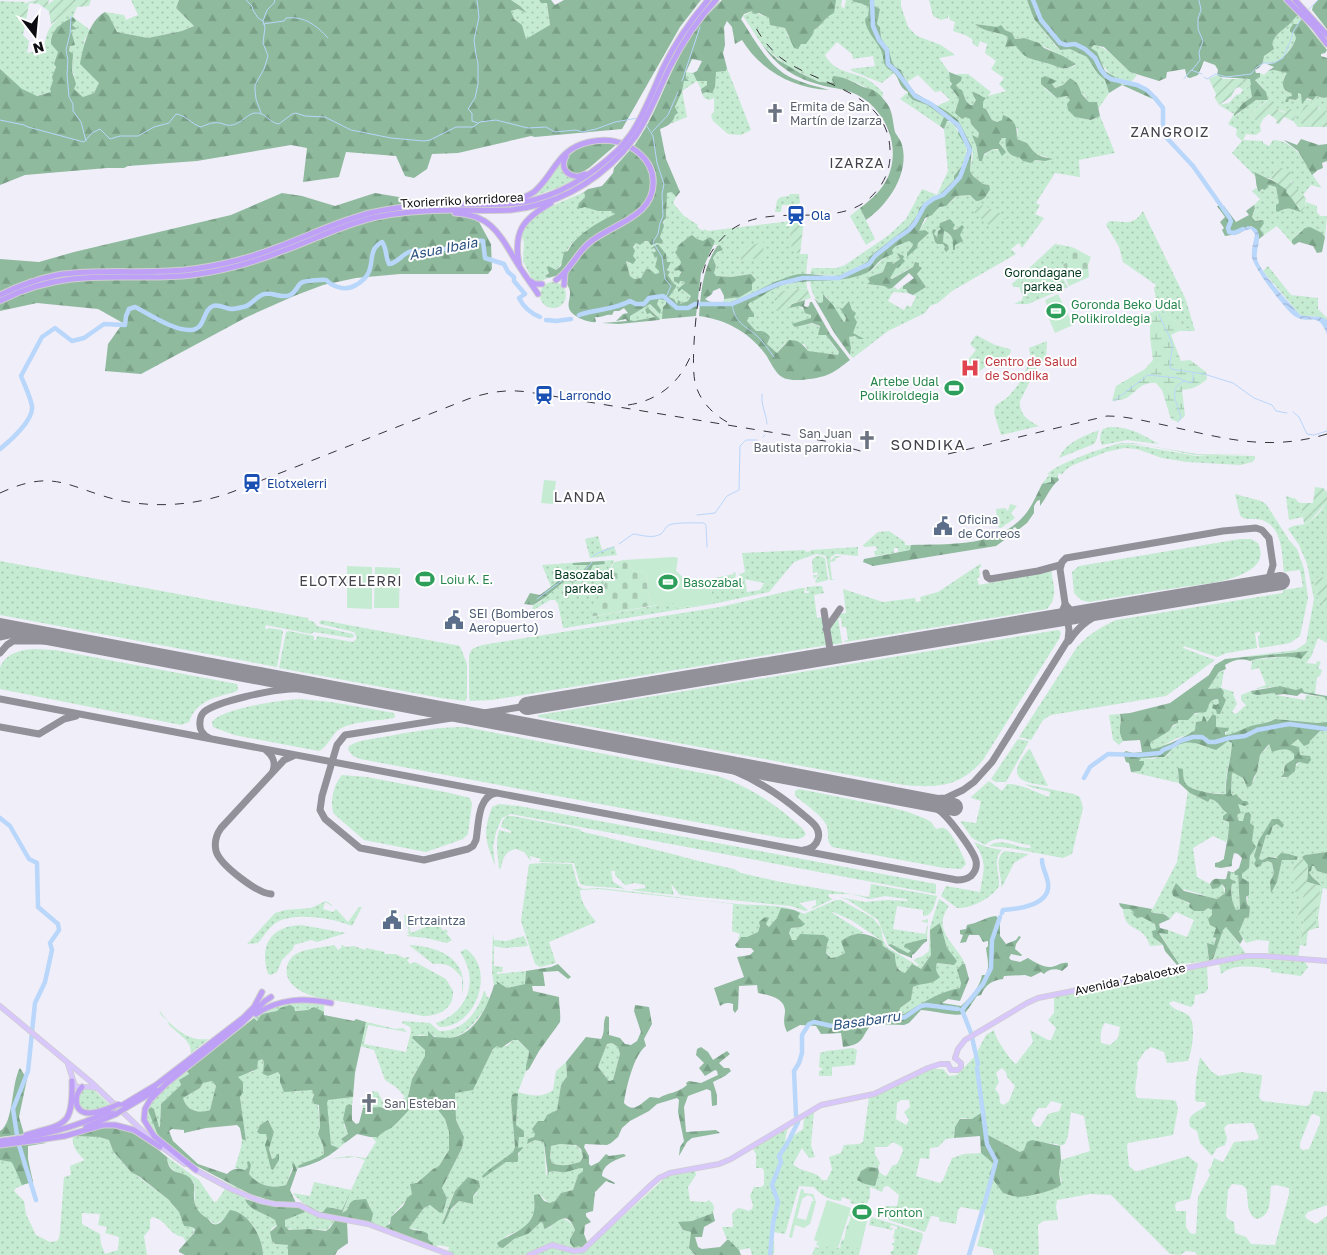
<svg xmlns="http://www.w3.org/2000/svg" width="1327" height="1255" font-family="'Golos Text',sans-serif">
	<style>
		.grass { fill: url(#grass-dots); fill-rule: evenodd }
		.forest { fill: url(#forest-firs); fill-rule: evenodd }
		.wetland { fill: url(#wetland-marsh) }
		.cemetery { fill: url(#cemetery-stones) }
		.garden { fill: url(#garden-furrows) }
		.pitch { fill: #c5ebd2; fill-rule: evenodd }
		.water { fill: url(#water-waves) }
		.lines { fill: none; stroke-linecap: round; stroke-linejoin: round }
		.stream { stroke: #b9d6fb; stroke-width: 1 }
		.river { stroke: #b9d6fb; stroke-width: 4.5 }
		.taxiway { stroke: #929199; stroke-width: 7 }
		.runway { stroke: #929199; stroke-width: 18 }
		.primary-casing { stroke: #cfcecf; stroke-width: 6 }
		.highway-casing { stroke: #cfcecf; stroke-width: 7 }
		.primary { stroke: #d8c7fa; stroke-width: 4.5 }
		.highway { stroke: #bea1f6; stroke-width: 5 }
		.rail { stroke: #353439; stroke-width: 1; stroke-dasharray: 9 9; stroke-linecap: butt }
		.highway-bridge-casing { stroke: #cfcecf; stroke-width: 7; stroke-linecap: butt }
		.highway-bridge { stroke: #bea1f6; stroke-width: 5 }
		.labels { text-anchor: middle; dominant-baseline: central; stroke-width: 4; stroke-linejoin: round; paint-order: stroke }
		.worship-label { font-size: 12px; fill: #5b616d; stroke: #fff; text-anchor: start }
		.street-label { font-size: 12px; fill: #0d0c10; stroke: #fff }
		.transit-label { font-size: 12px; fill: #164399; stroke: #fff; text-anchor: start }
		.park-label { font-size: 12px; fill: #00371d; stroke: #fff }
		.leisure-label { font-size: 12px; fill: #27864d; stroke: #fff; text-anchor: start }
		.health-label { font-size: 12px; fill: #be3a42; stroke: #fff; text-anchor: start }
		.service-label { font-size: 12px; fill: #4e5e75; stroke: #fff; text-anchor: start }
		.neighbourhood-label { font-size: 14px; letter-spacing: 1px; fill: #43414a; stroke: #fff }
		.water-label { font-size: 14px; font-style: italic; fill: #2c5282; stroke: #fff }
		.quarter-label { font-size: 15px; letter-spacing: 1px; fill: #43414a; stroke: #fff }
	</style>
	<defs>
		<pattern id="grass-dots" width="8" height="8" patternUnits="userSpaceOnUse" patternTransform="scale(1.25)"><rect width="8" height="8" fill="#c5ebd2"/><path d="M2 2h.1M6 6h.1" fill="none" stroke="#a8c8b3" stroke-width="1.8" stroke-linecap="round"/></pattern>
		<pattern id="forest-firs" width="22" height="20" patternUnits="userSpaceOnUse" patternTransform="scale(1.25)"><rect width="22" height="20" fill="#8fba9e"/><path d="M5 1l3.5 6h-7zM16 11l3.5 6h-7z" fill="#7a9f87"/></pattern>
		<pattern id="wetland-marsh" width="20" height="14" patternUnits="userSpaceOnUse" patternTransform="scale(1.25)"><rect width="20" height="14" fill="#c5ebd2"/><path d="M1 5h8M5 5V1M11 12h8M15 12V8" fill="none" stroke="#a8c8b3"/></pattern>
		<pattern id="cemetery-stones" width="16" height="16" patternUnits="userSpaceOnUse" patternTransform="scale(1.25)"><rect width="16" height="16" fill="#c5ebd2"/><path d="M2 7V4a2 2 0 0 1 4 0v3zM10 15v-3a2 2 0 0 1 4 0v3z" fill="#a8c8b3"/></pattern>
		<pattern id="garden-furrows" width="10" height="10" patternUnits="userSpaceOnUse" patternTransform="scale(1.25)"><rect width="10" height="10" fill="#c5ebd2"/><path d="M-1 1l2-2M0 10L10 0M9 11l2-2" fill="none" stroke="#a8c8b3"/></pattern>
		<pattern id="water-waves" width="16" height="10" patternUnits="userSpaceOnUse" patternTransform="scale(1.25)"><rect width="16" height="10" fill="#b9d6fb"/><path d="M0 5q4-4 8 0t8 0" fill="none" stroke="#9eb6d6"/></pattern>
	</defs>
	<rect width="100%" height="100%" fill="#f0eef9"/>
	<!-- grass -->
	<g class="grass">
		<path d="M131,0H179L176,8L194,26L182,31L148,38L117,32L109,17L105,12L124,15L126,20L138,15Z"/>
		<path d="M511,0H539L541,3H547L550,26L526,40L522,25L514,19L511,11L518,9L525,12L520,6Z"/>
		<path d="M836,0H842L841,6L844,9L846,0H852L854,2L860,3L869,7L868,30C874,35 881,46 883,53C885,62 885,68 894,73L882,83L852,71L850,69L875,66L873,56L853,59L852,54L837,42L825,55C835,73 851,71 867,79C873,83 878,87 883,93L882,99C873,89 860,84 847,79L835,84L819,82L787,66L763,46L743,16L752,11L769,18L773,25L785,28L788,37L801,44L814,30L819,27Z"/>
		<path d="M875,0H901V6L908,27L917,36L941,45L955,55L939,58L949,72L952,90L958,96L960,102L955,110L970,119L971,124L979,133L978,138L973,136L976,145L977,153L984,155L993,149L1006,152L999,143L1002,138H1006L1019,157L1039,161L1052,159L1033,153L1027,143L1017,139L1018,129L1002,120L997,122L992,120L986,109H983V102L986,99L976,100L973,105H970L966,101L962,90L958,88L956,84L958,76L957,74H968L991,92L988,96L1006,91L999,84L1004,78L991,69L996,61L985,53L987,44L980,41L978,47L973,44L972,39L965,35L953,31L955,22L950,20L948,14V18L941,20L933,16L929,0H1027L1034,19L1059,50L1070,49L1087,57L1098,74L1105,80L1109,93L1098,109L1097,102H1089L1070,78L1063,85L1055,88L1052,84L1056,81L1044,88L1057,98L1067,96L1071,100L1075,117L1091,120L1100,116L1115,153L1079,160L1080,177L1055,173L1036,203L1040,205L1035,214L1044,218L1022,248L1019,243L1011,249L1016,254L952,291L938,303L930,306L925,313L888,331L853,358L850,355L851,348L849,337L856,336L859,339L853,333L854,317L849,301L842,309L840,308L844,312L846,318L845,322L843,321L826,296L823,295V302L819,303C813,296 811,290 810,281L848,278L864,274L872,270L896,246L909,241L913,243L912,247L917,248L918,243L928,233L919,231C924,223 930,211 939,207C947,204 951,204 956,196L970,195L976,201L989,185L983,184L973,176L970,171L973,153L970,143L958,120L937,106L950,100L941,91L935,92L918,75L907,82L901,70L895,67L892,62L889,50L881,38L880,27L877,24L880,9L869,3ZM976,24L997,28L1012,33L1014,39C1017,39 1020,38 1022,38C1031,39 1068,58 1076,65C1061,73 1060,66 1046,63C1033,59 1024,57 1016,46H1005L1008,37C997,30 985,34 976,24ZM946,220L954,230L960,227V241L955,245L953,249C954,239 954,236 944,231L943,242L948,251L944,250L945,247L943,244H937L935,242L933,236L936,230L934,234L935,237H937L938,231L941,229L940,223ZM899,255L903,259L900,266L896,268L890,277L891,279C899,275 905,270 913,267L915,262L922,268L917,274L926,287L913,295L916,296L911,307L907,305L904,310L888,301L893,292L908,293L906,289H903V286L898,290L895,287L889,289L884,286L868,284L879,273L883,272L886,266L893,264L900,259Z"/>
		<path d="M0,1L26,2L24,4L20,20L26,21L23,35L29,41L27,53L44,50C47,22 55,22 77,7L73,17L90,30L84,41L99,84L94,93L83,97L74,89V74L72,71L73,61L69,51L73,38L71,30L76,29L72,25L73,17L55,47L58,52L51,92L35,96L0,90Z"/>
		<path d="M1298,15L1302,19L1294,33L1296,38L1295,42C1287,53 1280,66 1263,63L1264,56L1277,32L1288,26L1292,19Z"/>
		<path d="M1094,45C1112,48 1120,68 1137,75C1133,81 1129,84 1122,85C1108,75 1101,62 1091,48Z"/>
		<path d="M727,68L751,130L741,135L728,134L713,121L711,115L714,112V98L709,100L704,98L702,94L706,92L716,72L726,71Z"/>
		<path d="M1274,70L1286,72L1287,73L1284,78L1287,92L1291,93L1292,96L1285,99L1296,100L1298,99V93L1301,94L1303,103L1305,99L1311,100L1316,96L1324,98L1327,97V114C1321,110 1317,106 1313,100L1311,107L1305,104L1306,117L1313,122L1311,127H1298L1293,121L1298,112C1282,113 1279,111 1267,100L1250,114L1260,125L1261,131L1256,135L1246,134L1243,140L1263,141V143L1269,146L1273,140C1300,141 1307,170 1322,188L1311,185L1303,195L1293,185L1291,178L1276,167L1271,179L1254,173L1257,178L1232,153L1242,141L1236,135L1237,129L1228,124L1234,114L1219,105L1229,103L1236,95L1240,94L1243,90L1251,85L1252,97L1243,103L1234,114L1237,115L1246,106L1259,99L1264,90C1262,85 1257,84 1255,79L1260,77V73L1264,75L1268,71Z"/>
		<path d="M686,72L693,73L695,77L707,80V85L701,89L697,81L682,91L687,117L670,124C675,119 674,115 675,109C677,99 682,91 684,81H689L686,78Z"/>
		<path d="M908,92L913,100L927,105L945,117L940,126L900,99Z"/>
		<path d="M947,121C958,125 959,137 967,147L964,163L954,176V180L939,195L931,198L919,208L918,214L909,226L869,257V261L841,276L810,274L812,268H837L845,265L889,235L906,219L922,189L937,195L948,171L944,129Z"/>
		<path d="M561,162V167L566,176L576,179L557,188L533,196Z"/>
		<path d="M1269,185L1276,187L1279,203L1278,212C1284,209 1291,206 1297,211L1305,207L1306,202L1317,206V212L1320,216H1327L1325,237L1322,233L1301,231L1292,240V243L1277,226L1264,235L1260,229V220L1255,221L1252,217L1255,209L1254,205L1260,199L1252,191L1256,188L1259,192Z"/>
		<path d="M584,192L585,197L579,203L598,211H611L616,214C603,220 593,227 582,236C579,238 575,240 572,243C565,251 564,263 556,270L552,269L545,276L548,278L539,282L533,281L523,261L524,243L521,233C537,208 559,204 584,192Z"/>
		<path d="M672,192L676,197L673,203L684,216L698,225L697,227L703,231L704,229L708,231L791,221L790,237L800,254H808L806,274C777,279 753,301 723,302L724,299C734,298 744,296 752,290V284L756,280L751,274L731,277L716,276L714,273L716,266L713,258L717,252L723,250L720,245H714L711,249L715,241L710,237L703,242L697,239L694,237L685,240L678,246V257L681,262L680,265L675,268L680,269V281H683L685,283L678,291L682,289L691,296L688,301L680,304V302L678,301L677,304L674,299L669,297L676,287L669,278L666,254L658,244L654,248L657,259L655,267L660,271L659,273L655,274L646,269L641,278L634,279L630,276L626,260L630,264C633,256 632,249 636,243L648,241L662,244L663,241L660,237L667,212L665,205L667,193Z"/>
		<path d="M790,194H799L800,203L798,204V210H791V205H782L781,212H775L777,200L781,197L789,196Z"/>
		<path d="M860,208L875,239L866,245L850,216Z"/>
		<path d="M1143,211L1186,300L1195,331H1191L1158,310L1154,288L1156,285L1123,262L1119,247L1106,225L1109,221C1125,221 1133,227 1143,211Z"/>
		<path d="M1055,244L1072,247L1065,267L1058,270L1068,287L1028,304H1014L1022,300L1023,296L1019,287H1013L1012,284Z"/>
		<path d="M1268,266L1291,295L1318,298V309L1327,318V320C1318,314 1310,318 1300,315L1263,271Z"/>
		<path d="M806,281L807,288L774,292L788,307L787,305L792,304L789,307L799,306L811,315V318L795,327C825,316 822,335 839,352L838,355L812,352L808,351L804,344L785,343L777,353L767,344L760,331H756L747,321L752,311L748,305L749,303L769,290L784,285Z"/>
		<circle cx="553" cy="295" r="13"/>
		<path d="M659,299L666,301V304L663,307V316L662,319L659,320L660,319L651,310L650,313L655,317L634,321L630,320V316C635,312 646,305 650,304L655,310H661L657,304Z"/>
		<path d="M976,335L995,345L1010,349L1011,351L1006,362L997,358H990L984,368L974,375L972,374L976,369L967,361L976,350L970,344Z"/>
		<path d="M1047,341L1046,358L1036,369L1020,401C1019,414 1028,421 1039,426L1001,435L994,413L995,406L1008,397L1018,385L1031,359L1029,348Z"/>
		<path d="M1110,427C1129,426 1143,435 1159,444L1127,440L1102,445C1099,439 1100,435 1103,429Z"/>
		<path d="M1099,430L1096,441L1094,444L1059,458C1066,442 1084,436 1099,430Z"/>
		<path d="M1121,443H1133L1197,454L1255,455C1235,455 1215,457 1195,455C1176,452 1133,440 1117,445L1129,444L1196,456H1255V459L1252,462L1241,465L1187,462L1162,458L1137,449L1124,448L1106,452L1073,465L1068,468L1061,475L1060,473L1058,474V478L1052,480L1048,484H1042L1049,475L1053,476L1049,474L1047,475C1052,465 1108,446 1121,443Z"/>
		<path d="M1235,494L1261,501L1266,504L1289,540L1297,549L1304,569L1308,598L1300,636L1290,643L1261,648L1259,647L1258,636L1260,635V632L1255,633L1257,648L1227,653L1217,657L1184,646L1183,648L1215,660L1166,696L1051,715L1043,720L1031,740L1019,737L1077,647C1089,634 1101,627 1116,620L1283,593V590L1303,587L1300,570L1284,572C1282,555 1283,527 1262,520C1256,518 1249,520 1243,518L1240,515Z"/>
		<path d="M1286,496L1296,499L1298,502L1301,503L1303,517L1289,520Z"/>
		<path d="M1327,502V577L1316,578L1314,580L1320,607L1327,602V643L1318,638L1311,657L1306,663L1316,664L1317,661L1321,662L1318,668L1322,670L1320,676L1317,677L1315,695L1280,686L1255,689L1266,685L1259,668L1251,670L1252,660L1291,656C1298,657 1304,657 1307,651L1225,659L1296,650L1306,643L1314,599L1307,564L1299,545L1288,529C1293,524 1301,526 1307,523C1315,519 1322,509 1327,502Z"/>
		<path d="M1010,504L1017,506L1011,513L1015,518L1001,528L998,527L996,509L1005,508L1008,511Z"/>
		<path d="M889,531L905,542V545H911V550L898,552V548H894V553L875,556L874,551L878,550L875,546L864,547L863,545L878,532Z"/>
		<path d="M598,536L602,550L614,546L617,555L590,558L585,539Z"/>
		<path d="M1240,539H1251L1258,543C1262,552 1262,560 1254,567C1234,583 1201,584 1176,588C1147,592 1118,597 1089,602L1081,600L1074,593L1072,572L1079,566Z"/>
		<path d="M858,547V556L836,554L831,557L830,561L835,556H842L836,558L835,561L830,562L832,579L835,580H830L826,556L816,554L794,562L769,592L713,604L565,628H563L558,604L555,600H550L532,611L533,605L540,602L552,589L542,565L614,560L591,617L676,602L677,608L713,604L710,579L734,574L733,572L736,573L735,579L723,583L721,580L718,581V584L712,586L713,588L739,579H745L747,592L760,590L764,583L739,578L740,573L741,574L745,572L742,553L805,550L806,552L811,551V550Z"/>
		<path d="M816,556H820L825,558L828,580L816,583L815,581L820,574L814,579L813,575H818L817,572L813,573L812,560Z"/>
		<path d="M0,561L308,618V620L314,622L317,626L353,634L354,637L351,638L314,632L311,634L266,625L265,629H268V628L282,630L283,632L277,667L0,615Z"/>
		<path d="M980,564L982,566L979,568L980,577L977,578L979,585L1000,581L1001,579L1051,570C1053,585 1059,596 1047,609L845,642L844,641L848,640L846,627H842L841,618H838L842,643L830,645L828,629L838,614L846,613L843,589L883,602L915,598L916,602L921,601L920,597L938,592Z"/>
		<path d="M820,586H822L824,593L814,595L817,618L823,617L828,645L492,700L470,701L469,698V655L472,649L482,645L720,607L801,588H805L804,593H809V591H806L807,587Z"/>
		<path d="M322,620L460,646L467,664V698L465,701L441,698L279,668L286,632L289,631L314,636V640H316L317,636L353,642L357,638L354,632L320,624L319,622Z"/>
		<path d="M1058,630L1061,632L1059,639L983,760C960,787 938,788 904,785L538,717V715Z"/>
		<path d="M34,649L55,650L237,684L238,688L237,691C216,698 197,699 189,722L181,725L0,689C0,683 0,674 0,668C5,653 21,650 34,649Z"/>
		<path d="M1224,671L1221,688L1234,692L1233,694L1237,704L1232,712L1236,714L1246,705L1241,700V695L1251,691L1252,694L1258,695L1274,693L1276,695L1305,700L1306,695L1324,697L1327,701V722L1317,723L1275,719L1235,734L1225,735L1229,728L1216,727V716L1211,717L1207,722L1199,721L1195,730L1191,734L1177,738L1155,750L1152,749L1150,745L1151,742L1178,723V720L1207,710V706L1211,701L1218,699L1219,703L1216,705L1221,710L1224,699L1221,688L1208,689L1219,672Z"/>
		<path d="M300,699L331,702L394,713L395,716L394,718C378,721 349,721 337,731C330,738 328,746 319,751L234,735L213,727L212,722C222,708 282,700 300,699Z"/>
		<path d="M1120,714C1123,725 1116,728 1123,741L1119,745L1113,740L1109,715Z"/>
		<path d="M465,727L718,776C752,788 775,804 802,828L806,834C801,842 790,838 782,838L360,759L353,756L348,750L349,746C358,740 372,739 383,737C410,732 438,727 465,727Z"/>
		<path d="M1320,731H1327V852L1305,855L1302,857H1268L1262,860L1259,859L1266,835L1272,830L1273,826L1278,823L1282,827L1279,819C1261,829 1261,839 1254,856L1261,866L1262,863L1268,861L1272,863L1274,873L1270,882H1277L1282,860H1297L1291,875L1296,876L1304,894L1297,918L1304,920L1298,958L1268,955L1269,941L1257,940L1246,943L1239,932L1250,907L1247,904L1249,883L1242,878V874C1248,870 1250,862 1250,856L1253,852L1251,837L1253,832L1249,819L1244,821H1239L1237,817L1240,810L1237,804H1249L1247,801H1243L1239,796H1233L1231,793L1232,771L1243,777L1244,782H1253L1257,772L1260,755L1268,747V744L1271,747L1290,750L1294,754V759C1282,768 1285,763 1283,778L1288,777L1299,762L1303,763L1306,755L1300,756L1299,747L1290,746L1298,739L1310,741Z"/>
		<path d="M1018,739L1029,741L1006,782H995L991,779Z"/>
		<path d="M1228,741L1232,743C1231,761 1224,775 1226,794L1202,792L1187,786L1178,769L1179,783L1131,772L1140,771L1139,761L1141,758L1153,759L1168,755L1171,750L1183,742H1191L1210,748Z"/>
		<path d="M1029,749H1030L1048,786C1038,784 1011,783 1018,766C1020,760 1025,754 1029,749Z"/>
		<path d="M342,775L367,777L450,793L470,798L472,804L468,834L463,839L426,852L364,840L334,814C329,803 334,783 342,775Z"/>
		<path d="M989,781L1002,791L1007,784C1022,784 1035,792 1049,797L1050,792C1042,789 1032,789 1025,784L1074,794L1080,797L1083,808L1072,854L1063,858L1010,848L989,846C1002,836 1017,849 1031,848L1030,845C1014,844 999,832 985,845L972,838L960,821L976,823L981,801L971,798V797Z"/>
		<path d="M799,789L889,807L908,812L926,819L931,822L936,829C938,829 942,827 944,828C951,830 964,857 966,864L961,869L944,868L832,847C825,840 830,832 826,824C819,813 805,804 795,796V791Z"/>
		<path d="M1188,790L1190,793L1208,802L1210,799C1220,801 1220,809 1227,813L1223,821L1229,822L1230,827L1226,842L1213,836L1193,848L1197,877L1210,884L1212,889L1222,884L1225,893L1217,899C1210,898 1204,895 1197,893C1188,890 1183,891 1175,884L1174,888L1177,898C1188,901 1195,909 1204,911L1208,908L1213,910L1212,915L1216,928L1214,946L1207,944L1209,961L1179,964L1159,932L1168,933V930L1187,937L1194,920L1176,912L1170,919L1167,915L1151,912L1177,862Z"/>
		<path d="M499,804L519,806L936,884V894L511,814L502,818L496,832L493,847L495,866C486,840 482,835 492,807Z"/>
		<path d="M507,816H513L579,829L583,832C634,843 683,858 734,869L741,873L781,882L869,897L871,884L937,896C934,905 933,916 923,916V910L897,906L893,929L925,934L928,923L921,921L928,919L927,939L915,943L911,942L907,949L911,951V952L908,953C902,951 898,947 891,944L888,945L878,920L848,900L839,897L865,902L887,900L908,901L906,899L885,896L870,899L851,894H829L828,896L832,899L831,900L812,909V907L816,905V900L799,903L808,910L805,911L791,906L680,895L671,884L674,895L631,890L645,888V885L635,883L625,885L615,875V871H611L613,882L625,889C615,887 584,887 580,884L574,863L539,862L541,859L530,856L531,861L524,852L516,849C505,851 503,858 501,868L499,869C498,852 495,847 499,830L511,833V831L501,827L503,820Z"/>
		<path d="M974,842L987,847L1002,850C992,859 1000,873 999,886C992,898 971,909 957,908L941,896L946,886L980,892C984,869 988,863 974,842Z"/>
		<path d="M1005,851L1029,854L1014,863L1003,885L1001,888C1003,876 992,859 1005,851Z"/>
		<path d="M544,863L572,864L578,886L583,889L599,888C645,892 693,900 737,904C758,906 785,903 804,914L836,900H841L873,918L881,928L883,940L887,947L918,966L919,965L913,960L923,956L929,951L930,927L939,899L949,906C931,931 956,943 965,964H962L957,970L961,983L960,988C939,993 923,1002 905,1014L899,1013L900,1008L911,1000L913,987L919,984H924L936,973L935,967L937,963L951,965L956,961L947,949L940,923L930,942L932,950L931,955L921,969L905,973L901,972L895,963V954L883,946L882,941L851,920L833,912H831L864,933L847,937L841,941L845,953L837,957L831,958L826,952L827,944L791,940L789,933L791,928L801,927L802,921L798,917L777,918L769,927L766,924L760,926L758,932L747,937H741L738,939L740,934L732,931L733,904L599,889L580,890C580,902 589,913 596,922L549,942L556,963L540,967L535,964L521,921L529,864Z"/>
		<path d="M1312,866H1314L1317,871L1327,874V889L1323,888L1318,917L1319,928H1316V917L1321,886C1318,880 1312,878 1309,872Z"/>
		<path d="M1231,872H1234L1235,875H1238L1240,909L1236,910C1232,903 1230,893 1232,884L1236,883L1230,878Z"/>
		<path d="M326,901L332,905V906L325,902L323,909L333,912L336,909L348,922L359,907H362L352,926C333,918 295,912 277,922C269,927 264,936 258,943L247,944L275,913L285,910L311,908Z"/>
		<path d="M1130,908L1155,924L1158,942L1163,945L1150,946C1143,922 1125,935 1123,909Z"/>
		<path d="M404,915H406L411,933L438,922L443,931L446,929L448,932L446,933L452,940L447,943L426,938L406,936L410,934L407,933L409,931L408,927H406Z"/>
		<path d="M301,925L346,933L317,942L311,940L294,945L293,949L282,960L277,972L271,975L268,974C259,946 270,926 301,925Z"/>
		<path d="M1227,927L1249,958L1305,962L1308,967L1301,976L1271,972V969C1255,967 1235,963 1221,974L1219,963L1213,959L1223,929Z"/>
		<path d="M493,933L494,940L506,941L524,936L528,946L504,948L494,946V966L503,967L502,972H497V974L526,971L525,984L507,988L496,982L497,985H494L492,973Z"/>
		<path d="M334,945L338,950L342,947L341,945H342L346,947L354,946L365,950L366,948L385,952L384,954H396L404,958L408,957L410,958L407,960L410,964L415,962L446,979L453,991C454,1009 439,1016 423,1016L316,997C302,993 283,984 287,966C288,963 290,959 293,956C303,948 322,948 334,945Z"/>
		<path d="M409,945C438,946 470,959 462,994V978C453,967 448,963 433,964Z"/>
		<path d="M466,949C496,969 477,1027 440,1027L436,1024V1023C468,1012 480,980 460,952Z"/>
		<path d="M1176,966L1207,967L1208,989L1205,993L1195,995L1194,1004L1191,1007L1173,1001L1169,1003C1173,1011 1182,1010 1188,1015C1197,1022 1192,1051 1188,1061L1167,1063L1164,1052L1151,1047L1145,1051L1137,1063C1140,1076 1132,1083 1137,1098L1172,1100L1176,1101L1178,1109L1173,1135L1128,1143L1127,1146L1129,1166L1135,1171H1138L1188,1156L1198,1164L1190,1199L1177,1202L1175,1205L1176,1211H1186V1227L1190,1233L1194,1234L1196,1233L1198,1197L1210,1175L1208,1170L1211,1167L1214,1158L1223,1162L1234,1142L1256,1140L1259,1138L1253,1123L1228,1124L1224,1128L1227,1138L1225,1145L1217,1148L1212,1156L1200,1143L1197,1131L1190,1127C1186,1112 1200,1113 1206,1105L1205,1102H1197L1195,1100L1196,1079L1200,1057L1212,1072L1219,1076L1241,1072L1262,1075V1078L1259,1097L1262,1101L1307,1106L1310,1104L1314,1091L1327,1092V1205L1308,1212L1305,1216L1307,1219L1316,1224L1327,1216V1255H1197L1195,1252L1186,1251L1180,1255L1170,1254L1111,1195L1090,1194L1057,1200L1056,1207L1058,1220L1043,1221L1038,1225L1039,1255H994L992,1249L977,1246L985,1216L983,1211L961,1207L958,1210L956,1224L939,1221V1217L931,1216L925,1232L889,1220L884,1206H897L899,1195L888,1186L884,1187L882,1192L870,1187V1197L866,1206L863,1205L862,1206L850,1203L851,1200L842,1197L841,1201C830,1200 821,1196 814,1187L799,1186L785,1234L773,1232C773,1239 776,1249 773,1255H752L750,1248L739,1250L727,1240L722,1227H733L732,1214C738,1206 740,1208 748,1211L752,1209L753,1205L750,1196L754,1187H761L764,1185V1171L762,1168H756V1154L753,1149L793,1124L787,1130L785,1141L803,1129L804,1118L814,1112L811,1145L815,1157L809,1158L802,1148L793,1164C801,1173 816,1170 822,1180H827L832,1169L829,1157L841,1153L844,1145L859,1144L863,1142L869,1097L930,1069H943L949,1076L957,1075L975,1056L986,1035L994,1030C995,1038 1010,1060 1016,1064L1033,1042L1030,1030L1048,1040H1051L1056,1028L1048,1020L1054,1013V998L1057,996L1177,968ZM1105,1023L1120,1027L1118,1038L1110,1045L1101,1043C1100,1037 1101,1027 1105,1023ZM1002,1068L1006,1072L1007,1077L1015,1086L1009,1101L1004,1105L1000,1103L999,1094L995,1089L999,1082L996,1073L999,1070ZM901,1100H909L910,1107L904,1112L909,1120L906,1125L896,1119L897,1103ZM1051,1101L1062,1104L1059,1111L1048,1114L1040,1127L1035,1126L1031,1120L1038,1108H1046ZM1071,1112L1084,1116L1090,1151L1061,1160L1059,1173L1062,1182L1040,1194L1018,1197L1003,1193L989,1174L994,1164L981,1153L964,1154L952,1158L943,1180L940,1183L916,1176L920,1158L929,1159V1161L930,1148L938,1147L946,1139L954,1138L955,1127L961,1118L972,1119L985,1117L988,1135L1020,1152L1024,1150L1027,1142L1057,1144L1060,1146L1065,1144L1068,1136ZM1314,1114L1320,1117V1123L1309,1149L1303,1150L1300,1148V1143L1311,1115ZM893,1142L902,1147L903,1151L897,1164L892,1166L887,1175L885,1176L879,1172L878,1175L861,1171L870,1167L878,1168L880,1163L875,1154V1147H887ZM1232,1184L1242,1185L1246,1188C1249,1198 1245,1214 1257,1219C1273,1215 1269,1198 1271,1186L1276,1185L1289,1188V1194L1275,1245L1251,1244L1246,1237L1235,1233L1234,1222L1228,1219L1226,1216L1228,1190Z"/>
		<path d="M484,991H485L487,997L490,998C481,1020 453,1053 428,1032V1036L419,1035L412,1038L425,1050V1056L412,1079L407,1101L391,1111L380,1107L363,1108L362,1100H372V1091L378,1092L384,1104L389,1107L405,1097L397,1088L385,1080L374,1050L360,1046L366,1022L396,1029L403,1028L407,1032L368,1025L364,1044L406,1052L411,1031L410,1027L402,1023L403,1021L430,1023L439,1031C463,1032 478,1012 484,991Z"/>
		<path d="M299,1002L324,1005V1012C310,1010 279,1009 266,1013C261,1015 261,1018 257,1021L254,1018C268,1008 282,1005 299,1002Z"/>
		<path d="M159,1009C165,1020 181,1035 193,1038C198,1040 204,1039 209,1039L191,1053L190,1046L186,1040L169,1025L168,1021L161,1015Z"/>
		<path d="M513,1040H517L529,1051L526,1071L518,1092C530,1096 543,1098 553,1090L556,1071L566,1062L567,1076L561,1085L557,1110C540,1118 540,1132 528,1144L535,1140L544,1142L546,1175C554,1168 556,1173 566,1172C572,1171 577,1168 583,1168V1171L578,1175L573,1190L561,1193L555,1201L550,1204L539,1194L534,1201L535,1211L526,1228L508,1235L497,1244L503,1247L514,1239L528,1234L541,1222L543,1223L544,1229L549,1228L560,1218C569,1220 572,1223 575,1230L570,1239L578,1246L583,1248L578,1250L550,1244L526,1255H454L448,1253L449,1247L438,1245L436,1248L432,1247L419,1230L409,1228L424,1208L430,1205L440,1213L447,1198L442,1188L462,1148L464,1137L456,1120L455,1092L483,1069L493,1049L497,1046H507ZM518,1094L516,1125L523,1137H519L518,1148H520L517,1162H506L497,1167L491,1168L513,1152L515,1147L511,1101ZM469,1177L477,1193L473,1196V1204L459,1201L443,1220L455,1191Z"/>
		<path d="M612,1043L618,1047L620,1054L613,1080L609,1081L598,1067L607,1044Z"/>
		<path d="M853,1048L857,1050L855,1065L832,1067V1076H819V1071L823,1069L819,1067L820,1053L827,1051Z"/>
		<path d="M262,1059L272,1074L278,1072L280,1075V1082L283,1087L296,1092L302,1090H312L314,1095L312,1100L314,1104L318,1105L320,1127L318,1134L323,1145L324,1155L311,1162L301,1164L297,1170L294,1163L286,1185C271,1189 259,1186 249,1174L250,1170L248,1167L245,1170L235,1168L241,1147L242,1139L246,1141L240,1097C243,1090 243,1083 238,1077L244,1073L253,1072L258,1061ZM268,1120L274,1132L269,1149L273,1160L275,1158L277,1164L271,1169L266,1134L257,1132L260,1125Z"/>
		<path d="M187,1071L189,1074L179,1080L181,1085L161,1104L160,1128L159,1127L154,1109L151,1107L149,1110C153,1118 154,1128 159,1135C174,1158 215,1179 240,1188V1190C216,1178 134,1141 147,1107C152,1095 177,1079 187,1071Z"/>
		<path d="M212,1081L216,1086L210,1110C198,1115 187,1111 183,1098L200,1088L203,1083Z"/>
		<path d="M88,1088L94,1090L110,1105C96,1112 81,1117 77,1098L80,1091Z"/>
		<path d="M353,1097L352,1105L349,1104L344,1125L348,1134L341,1139L345,1143L339,1148L331,1145L326,1103L327,1100Z"/>
		<path d="M424,1101H431L445,1119L449,1132V1150L439,1166L433,1169L417,1183L413,1184L410,1187L413,1191L412,1194C410,1196 392,1215 391,1218C389,1222 389,1225 386,1229L371,1223L370,1205L350,1203L347,1210L342,1213L349,1194L342,1210L327,1207L324,1212C315,1211 297,1200 293,1193L310,1196L314,1182L351,1190L365,1160L356,1157L328,1159L350,1156L366,1158L376,1142L372,1137H378L381,1133L391,1127L408,1110Z"/>
		<path d="M73,1136L99,1137L109,1140L113,1151L128,1169L169,1200L179,1212L184,1226L193,1227L194,1232L186,1242L183,1237C167,1234 168,1220 152,1217L150,1220V1229L144,1236L147,1255H0V1149L22,1171L24,1185L16,1188L14,1191L24,1201L26,1214L36,1235L50,1242L57,1241L59,1238L60,1232L64,1177L71,1175L70,1166L85,1160C78,1154 71,1146 73,1136ZM82,1213L100,1214L98,1225L107,1227L105,1233L119,1237L118,1250L105,1254L101,1244L100,1234L82,1224Z"/>
		<path d="M560,1144C573,1145 580,1143 583,1157L580,1162C570,1165 561,1167 552,1163L550,1157L551,1146Z"/>
		<path d="M167,1157L199,1180L214,1202L217,1201L225,1189L244,1196C248,1210 263,1213 275,1219L277,1225L271,1229L273,1243L275,1244L288,1245V1255H263C263,1238 249,1211 230,1211L224,1219L216,1224C212,1223 210,1220 206,1218C189,1208 197,1196 194,1182C183,1170 169,1176 167,1157Z"/>
		<path d="M695,1170L696,1175L688,1187L690,1201L706,1202L709,1200C714,1205 715,1206 713,1213L692,1221L678,1223L683,1230L691,1232C692,1244 685,1245 695,1255H535L551,1247L576,1254L587,1249L666,1177Z"/>
		<path d="M852,1207L854,1208L853,1211L870,1216L868,1217L859,1255H812L815,1247L819,1248V1246L816,1245L817,1242L838,1248L841,1247L840,1245L842,1239L844,1240L847,1225H848L851,1217L849,1216Z"/>
		<path d="M306,1211L324,1218L336,1219L327,1230L310,1229L292,1230L287,1228L284,1224L286,1219Z"/>
		<path d="M871,1217L922,1233L923,1236L917,1255H892L890,1253L891,1251H893L894,1246L892,1245V1243H894L895,1239H893L895,1229H897L898,1227L891,1225L890,1228H893L892,1230L869,1225Z"/>
	</g>
	<!-- forest -->
	<g class="forest">
		<path d="M179,0H511L520,6L527,13L518,9L511,11L514,19L522,25L526,39L550,25L547,3H541L539,0H551L555,5L564,0H701L680,27L622,129L535,137L531,136L458,153L432,154L427,169L414,178L405,176L396,156L346,152L339,177L303,182L307,148L291,145L197,161L128,166L124,168H107L25,175L0,185V69L22,89L37,96L51,92L50,89L53,81L52,77L56,67L54,64L58,52L51,44C51,29 61,24 73,17L76,21L72,25L77,29L71,30L75,45L70,46L69,51L73,54L72,71L76,84L74,89L83,97L94,93L99,83L80,64C83,48 89,20 105,12L109,16L117,32L148,38L182,31L194,26L176,8Z"/>
		<path d="M722,0H836L834,13C824,17 823,25 814,30L813,34L806,44H801L798,49L794,48L785,28L770,25L769,18L759,13L754,14L752,11L744,14L741,19C754,39 767,64 788,76C801,83 816,86 829,90C794,89 760,70 742,40L735,44L732,27L727,21L724,27L725,45L723,53L727,68L726,71L716,72L715,87L712,93L706,92L702,94L701,89L707,85V81H697L693,73L697,71L702,61L692,59L686,72V78L689,81H684L682,91L675,107L678,113L675,115C673,124 667,126 660,129L666,159L680,192L676,197L672,192L667,193L666,218L663,222L664,226L660,237L663,241L662,244L657,243L651,245L648,241H645L640,245L636,243L633,247L635,251L633,256L636,260L633,264L626,261L630,276L634,279L641,278L646,269H649L655,274L659,273V271L655,267L657,259L656,256L655,259L653,253L656,251L654,248L651,249V248L658,244L666,254L667,262H671L667,270L670,272L668,275L673,283L676,285V287L669,297L674,299L677,304L678,300L681,302L680,304L688,301L691,296L682,289L678,292V289L685,283L683,281H680L679,284L674,281V277H679L681,272L679,270L674,271L675,268L680,265L681,262L675,252C677,251 677,248 678,246C680,244 689,236 692,235L697,239L703,241L710,237L715,241L701,273L696,316L662,319L663,307L666,304V301L659,299L657,304L661,310L660,314L650,304L630,316V320L634,321L655,317L650,313L647,314L645,309L648,308L660,319L659,320L619,324L602,323L627,321L626,319L616,321L623,314L628,313L624,308L619,311H614L612,315C606,314 602,318 595,317L596,322C589,323 577,318 572,313C565,306 571,299 570,291C569,286 565,283 565,277C566,271 572,266 575,262C583,253 590,244 600,238C626,220 660,215 656,175C654,162 644,152 634,146C653,120 662,91 676,63C687,39 703,18 722,0Z"/>
		<path d="M852,0H875L869,3L880,9L877,24L880,27L881,38L889,50L892,62L895,67L901,70L905,79L915,93L948,112L958,120L972,147L970,171L973,176L983,184L989,185L990,189C986,196 984,201 976,201L970,195L956,196L946,206L939,207L932,215L925,218L919,231L925,230L929,233L918,243L917,248L907,257V253L912,247L913,244L909,241L896,246L892,250L893,254C889,256 885,257 882,259C875,264 873,271 864,274C838,284 810,278 783,285C770,289 761,298 749,303L748,305L754,314V317H749L747,321L756,331C762,331 766,331 770,337L767,344L777,353L789,340C798,340 802,343 808,351L838,355L839,352L826,335H818L820,326L812,323L795,327L792,324L811,318V315L805,313L803,307L799,306L789,308L792,304L805,300L804,306L807,307L809,306L810,302H812L830,334L850,360C842,366 835,372 827,375C817,379 791,383 782,377C775,373 770,361 766,355C749,332 727,320 699,316C701,290 703,268 717,246L720,245L723,250L717,252L713,258L716,266L714,273L716,276L731,277L751,274L756,280L752,284V290L740,297L724,299V296L720,288L713,291L712,294L705,299C725,314 761,286 780,280C788,277 798,273 806,274C817,274 830,278 841,275C850,273 861,266 868,261L869,257L909,226L918,214L919,208L931,198L939,195L954,180V176L964,163L967,151V147L958,134L959,130L950,121H947L944,129L940,126L944,117L927,105L913,100L908,95V92C898,87 900,79 894,73C891,70 887,69 885,65C882,60 884,55 881,50C876,40 865,30 865,19L868,16L869,7L860,3L854,2Z"/>
		<path d="M1027,0H1283L1298,15C1293,19 1291,24 1286,27C1278,34 1277,33 1272,43L1274,49L1264,56C1263,63 1262,67 1255,70L1256,73H1260V77L1255,80L1266,92L1268,100H1256L1234,116V114L1243,103L1252,97L1249,79L1220,77L1217,75L1218,70L1215,65L1204,61L1198,75L1190,78L1187,77L1185,69L1167,72L1166,78L1159,81L1130,72L1104,47L1094,45L1091,48L1097,52L1105,71L1115,77L1122,85C1136,82 1146,91 1155,100L1122,85L1109,93L1105,80L1098,74L1087,57L1070,49L1060,50L1034,19Z"/>
		<path d="M1318,0H1327V29L1312,10L1313,6Z"/>
		<path d="M1302,19L1327,50L1325,53L1321,54V56L1327,58V97L1324,98L1316,96L1313,100L1307,98L1302,104L1301,94L1298,93V98L1296,100L1289,99L1288,102H1285L1287,97L1292,96L1291,93C1280,90 1282,81 1287,73L1274,70L1268,71L1274,67L1267,64C1280,64 1293,49 1296,38L1294,33L1290,32V29L1293,24H1298Z"/>
		<path d="M975,24L997,27L1001,25L1005,30L1012,33L1015,39L1024,38L1039,43L1044,48L1063,56L1076,64C1061,73 1060,66 1046,63C1030,58 1026,60 1016,46L1005,47L1008,37C996,30 987,34 975,24Z"/>
		<path d="M763,46L778,60L800,73L819,82L834,83L832,80L833,76C844,77 852,81 861,86C865,88 869,88 873,90C878,92 888,103 890,109C893,116 893,124 895,132C897,136 901,140 902,145C910,173 888,205 866,220L860,208C871,200 882,190 888,177C901,148 887,113 861,97C852,91 840,89 829,87C799,80 781,71 763,46Z"/>
		<path d="M949,72L962,77L961,81L956,85L958,88L962,90L966,101L970,105H973L976,100L973,95V92C978,93 981,97 986,98L983,102V108L986,109L992,120L997,122L1002,120L1003,115C1016,120 1017,127 1017,139L1027,143C1036,155 1037,156 1053,159L1045,161L1035,160L1031,163L1023,161L1019,157C1008,157 1004,147 1006,138H1002L999,143L1006,152L1002,156L998,149H993L984,154L982,161H979L976,145L972,135L978,138L979,133L971,124L970,119L966,117L962,119L955,113C959,96 963,103 950,87L952,84L950,81Z"/>
		<path d="M1045,76L1057,81L1052,84L1055,88L1063,85L1070,78C1078,83 1078,84 1081,92C1082,95 1086,99 1089,102H1097L1100,116L1091,120L1075,117L1068,110L1067,104L1070,100L1067,96L1057,98L1041,84V78Z"/>
		<path d="M1301,139L1319,145L1327,144V161L1322,163L1323,168L1318,170L1312,175L1298,151L1284,140L1297,145Z"/>
		<path d="M595,143L617,144L589,168L581,173L574,174C566,169 565,166 567,157L580,147Z"/>
		<path d="M630,150C641,156 650,167 651,180C652,216 611,225 586,243C575,251 568,264 559,275L548,278L545,276L549,273L547,268L548,266L556,270L561,266L564,252L568,251C574,236 600,221 615,214L611,211H598L585,207L577,209L579,203L585,197L584,192L588,189L602,186L613,173L614,168Z"/>
		<path d="M1254,172L1284,186L1301,212C1289,209 1290,206 1278,212L1276,211V205L1279,203L1276,187L1269,185L1265,190L1262,189L1259,192C1255,186 1257,179 1254,172Z"/>
		<path d="M282,193L302,196L335,206L375,193L452,206L472,205L479,222L491,244L492,269L488,274H400L356,278L323,285L294,296L247,317L141,374L105,371L108,344L123,323L98,309L37,303L0,311V259L39,262L74,252L231,215Z"/>
		<path d="M1254,205L1255,208L1252,217L1255,221L1263,220L1264,223L1260,229L1264,235L1259,239L1257,230L1251,226L1238,234L1225,236L1222,230L1224,228L1220,222L1225,217L1217,206H1224L1236,222L1249,215L1246,211Z"/>
		<path d="M950,219L955,225L953,228L954,230L957,229L962,225L964,227L960,235L963,241L955,245V250H953C953,240 954,235 944,231L943,242L948,245L949,249L946,252L944,249L945,247L943,244H937L935,242L932,231L934,229L936,230L934,234L937,237L938,231L941,229L939,227L940,223Z"/>
		<path d="M1310,227L1322,233L1325,237L1322,252L1317,253L1313,246L1299,242L1294,245L1292,243V240L1305,228Z"/>
		<path d="M897,253L904,256L903,259L905,261L898,268H896L890,278L892,279L913,267L915,262L919,263V266L922,268L917,274L926,287L913,295L908,293L906,289H903V286L914,278L909,273L892,288L889,289L884,286L867,284L870,282L868,279L870,277L883,272L887,262H892L893,264L900,259Z"/>
		<path d="M823,294L833,305L843,321L845,322L846,318L839,307L842,309L849,301L852,310L856,313L854,317L857,322L853,333L864,339H859L855,336L849,337L851,348L850,355L835,334L817,303L814,298L819,303L823,302Z"/>
		<path d="M1051,477L1058,478L1059,480C1050,487 1047,497 1040,506V500L1037,501L1034,506V513L1027,523L1018,530L1015,527L1013,528L1014,533L996,546L873,566L863,562L864,559L910,550L911,545C950,544 1000,548 1027,512C1033,504 1037,494 1042,484L1051,482Z"/>
		<path d="M604,561L605,564L593,565C588,579 578,583 565,581C554,589 545,599 533,605L524,604L530,593L540,595L564,577H577L588,565H573V563Z"/>
		<path d="M1308,651L1301,659C1293,655 1258,657 1250,661C1241,658 1233,660 1225,665L1226,669L1219,672L1208,689L1221,688L1224,692L1223,696L1226,700L1220,714H1217L1216,710L1212,708L1213,704L1216,705L1219,703L1218,699C1208,700 1210,705 1206,712L1195,713L1188,720H1178V723L1173,725L1169,731L1151,742L1150,745L1152,749C1159,749 1190,735 1195,730L1196,722L1202,721L1203,716L1205,717L1207,722L1213,714L1216,716V727L1229,728L1228,731L1225,732V735C1235,734 1240,730 1248,727C1257,724 1267,724 1275,719L1317,723L1327,722V731H1320L1310,741L1309,744L1304,746L1298,739L1291,745L1299,747L1300,755L1310,756L1311,760L1308,764L1299,762L1296,764L1295,771L1288,777H1281L1284,773C1284,763 1287,764 1294,759V754C1288,747 1281,749 1272,752L1269,744L1260,755L1257,772L1254,777L1251,786L1247,787L1243,778L1232,772L1231,793L1233,796L1236,794L1243,801H1247L1249,804L1245,806L1238,804L1241,813L1238,814L1237,817L1239,821H1243L1245,813L1249,812L1251,815L1250,823L1254,826L1252,841L1256,847L1250,856L1249,868L1242,874V878L1249,882V895L1246,897L1247,904L1250,907L1249,917L1245,918L1239,932L1243,939L1240,944L1226,927L1223,930L1213,959L1209,961L1207,943L1214,945L1216,938L1213,937L1216,928L1210,925L1208,919L1212,915V910L1208,908L1204,911H1194L1189,907L1190,903L1173,896L1172,891L1176,883L1184,891L1217,899L1225,893V888L1222,884L1218,888L1212,889L1210,884C1214,876 1218,880 1226,879L1228,871L1231,872L1230,878L1232,880L1235,881L1236,883L1232,884C1230,892 1232,903 1236,910L1240,909L1238,875H1235L1234,872L1239,868L1242,858L1238,854L1234,853L1232,861V866L1221,868L1215,867V863L1219,862L1224,859C1225,852 1230,828 1229,822L1223,820V816L1227,813C1220,809 1220,801 1210,799L1208,802L1190,793L1179,783L1178,768L1183,769C1183,774 1183,781 1187,785C1193,791 1217,795 1226,794C1225,775 1231,761 1232,743L1228,741L1216,750C1199,745 1189,737 1173,748C1170,751 1168,754 1164,757C1156,757 1150,758 1141,758L1139,761H1144V764L1140,771L1131,772L1129,763L1126,762L1123,753L1126,751L1133,753L1142,752L1140,740L1123,741C1116,728 1123,725 1120,714L1130,713L1170,703L1209,675L1215,665L1225,659Z"/>
		<path d="M1280,686L1296,690L1302,688L1304,692L1327,696V701L1324,697L1301,693L1297,696L1284,694L1276,695L1274,693L1258,695L1252,694L1251,691Z"/>
		<path d="M1272,819H1279L1284,825L1282,828L1277,824L1273,826L1270,835H1266L1259,859L1262,860L1268,857L1276,858L1281,853L1289,854L1298,857L1297,860H1282L1277,882L1271,893L1270,882L1274,873L1272,863L1268,861L1262,863L1261,866L1256,867L1254,864L1256,860L1254,856L1259,840Z"/>
		<path d="M1327,852V874L1317,871L1314,866H1312L1311,871L1309,872C1312,879 1318,880 1321,886L1307,882L1308,868L1302,857L1305,855Z"/>
		<path d="M1119,903L1152,909L1151,912C1158,915 1164,911 1170,919L1159,924L1160,928L1168,930V934L1159,933L1179,964L1177,965L1165,951L1163,945L1153,937L1152,931L1156,930L1155,924L1142,917L1137,918L1133,915L1134,912L1130,909H1123L1120,906Z"/>
		<path d="M781,908L794,910L800,913L798,917L805,924L801,927L791,928L789,933L792,940H796L800,934L824,935L829,939L827,944L826,953L831,958L837,957L845,953L841,941C856,930 867,933 882,941L883,946L895,954C895,962 896,971 905,973L912,964L921,969L931,955L930,930L940,923L947,948L957,961L954,965L937,963C935,968 936,972 940,977C931,986 923,982 913,987L911,1000L900,1008L899,1013L904,1014C925,1002 936,993 960,988L961,983L957,970L962,964H965L969,979L960,1001L948,999L942,1003L961,1006C970,998 980,987 982,975H986C990,966 987,957 986,948L988,946V941L983,942L979,935H969L966,942L960,943L963,935L960,934V930L966,929L967,925C978,923 986,917 996,916L1000,920V936L1006,944L1016,940L1019,936L1021,937L1016,944L1015,949L1022,955L1021,956L1011,954L1009,958L1011,960L1020,962L1028,958C1034,962 1045,968 1051,967C1058,966 1061,962 1068,963V966L1062,971C1056,968 1048,969 1044,974L1041,972L1031,977L1025,975L1004,976L1003,979C991,981 986,984 981,995L977,996C974,1000 968,1010 965,1013C960,1018 930,1010 921,1010L909,1023L904,1025L872,1024C860,1037 866,1044 843,1047L841,1033L821,1034L816,1026L800,1025L787,1032C783,1024 784,1020 785,1012C786,998 768,995 758,993L757,985L739,986L738,1009L735,1013L733,1010V1004C728,1002 724,1003 720,1006L714,988L744,977L737,957L750,955L754,951L751,948H737L735,945L741,937H747L758,932L760,926L759,922L765,917L769,918L766,924L769,927L777,918Z"/>
		<path d="M924,939H927V941C920,945 919,951 912,955V958L899,953L888,945L891,944L908,953L911,951L904,947L905,944Z"/>
		<path d="M558,964L571,977L568,979L558,971L543,972L545,986H532L533,991L559,997C559,1006 561,1014 560,1022L539,1051L529,1069L526,1071C525,1064 529,1058 529,1051L518,1040H513L501,1048L497,1046L493,1049L473,1090L455,1093L456,1120L464,1137L462,1148L442,1188L447,1198L443,1212L440,1213L430,1205L424,1208L409,1228C415,1232 422,1229 428,1234V1239L433,1244L432,1247L386,1229V1226L390,1224L391,1217L403,1206L407,1198L412,1194L410,1184L417,1183L433,1169L439,1166L449,1150V1132L445,1119L431,1101C412,1100 404,1118 391,1128C386,1131 382,1132 378,1137H370L357,1134L345,1143L341,1139L348,1134L343,1119L346,1106L349,1104L352,1105V1120L356,1124L359,1123L363,1108L380,1107L391,1111L407,1101L412,1079L425,1056V1050L412,1038L413,1036H428V1031L434,1037C439,1037 445,1038 450,1038C475,1035 488,1006 494,985L497,984L496,981L507,988L525,984L526,971L551,967Z"/>
		<path d="M290,1005L294,1007L295,1011L308,1010L314,1007L324,1012V1015L354,1021L356,1019L366,1022L355,1073L353,1097L328,1100L327,1103L331,1145L339,1148C326,1159 314,1164 299,1168L298,1166C306,1161 316,1160 324,1154L323,1145L318,1134L320,1127L319,1105L314,1104L312,1100L314,1095L312,1090L284,1092L280,1082V1075L278,1072L268,1076L263,1074L264,1062L262,1059L258,1061L257,1069L238,1077L243,1082V1092L240,1097L246,1141L242,1139L240,1128L237,1125L206,1128L184,1133V1130L172,1129L169,1131L173,1141L198,1164L227,1174C233,1168 237,1168 245,1170L248,1167L247,1162L249,1161L251,1165L249,1174C259,1186 271,1189 286,1185L293,1169L292,1164L294,1163L297,1170L290,1190L296,1203L275,1202L250,1194L189,1162L163,1141L157,1133L148,1110L151,1107L154,1109L159,1127H160L161,1104L181,1085L179,1080L189,1074L187,1071L254,1018L257,1021L261,1015L266,1013L277,1011L280,1008ZM212,1081L216,1086L210,1110C198,1114 187,1111 183,1098L200,1088L203,1083Z"/>
		<path d="M635,1005L649,1007L652,1024L644,1039L646,1046C634,1054 626,1088 624,1103C634,1114 641,1103 650,1097L659,1098C669,1092 676,1094 687,1085L686,1083L689,1081L701,1083L718,1075L717,1071L715,1070L705,1076L699,1068L704,1063L696,1055L697,1049L701,1047L708,1052L713,1060L727,1051L730,1054L719,1063L724,1068H729L731,1071L725,1076L713,1082L717,1095V1105L712,1106L711,1091L707,1089L688,1096L684,1107L686,1132L716,1130L720,1133L692,1138L687,1142L679,1156L680,1147L684,1141L678,1112L679,1100L677,1098L657,1104L649,1111L630,1121L622,1128L618,1137L611,1143L607,1145L585,1144L584,1147L589,1156V1164L591,1166L599,1162L606,1154L609,1156L624,1154L626,1156C615,1160 603,1164 602,1176L615,1183L614,1184L606,1181L595,1192L593,1211L586,1213V1216L591,1222L585,1225L584,1234L588,1244L583,1248L578,1246L574,1248L570,1243V1239L575,1230C566,1205 555,1227 544,1229L543,1223L541,1222L528,1234L514,1239L503,1248L499,1247L497,1243C510,1234 531,1229 534,1211C535,1207 534,1200 534,1195L539,1194L544,1201L550,1203L555,1201L561,1193L573,1190L578,1175L583,1171V1168C577,1168 572,1171 566,1172C560,1173 556,1170 549,1172L548,1176L544,1142L535,1140L527,1144L528,1139L534,1137L535,1134L532,1129L538,1121H544L547,1115L557,1110L561,1085L567,1076L566,1062L586,1037L601,1039C606,1031 602,1023 606,1016L609,1017V1035L620,1038L625,1044L631,1045L637,1041L641,1032L634,1011ZM612,1043L618,1047L620,1054L613,1080L609,1081L598,1067L607,1044ZM560,1144L576,1145L581,1149L583,1157L580,1162C570,1165 561,1167 552,1163L550,1157L551,1146Z"/>
		<path d="M20,1068L27,1079L19,1117L24,1134L0,1137V1131C14,1123 11,1083 20,1068Z"/>
		<path d="M515,1093L518,1094L516,1125L524,1131V1137H519L518,1148L523,1147V1148L518,1153V1161L517,1162H506L483,1178L482,1176L491,1168L513,1152L515,1147L511,1101L512,1095Z"/>
		<path d="M981,1113L985,1117L988,1135L1020,1152L1024,1150L1027,1142L1032,1140L1060,1146L1061,1160L1059,1173L1061,1185C1051,1192 1031,1196 1019,1197C1013,1197 1008,1194 1003,1193L989,1174L994,1164L981,1153L980,1136L954,1138L955,1127L960,1119H972Z"/>
		<path d="M268,1120L274,1132L269,1149L272,1159L275,1158L277,1154H279V1160L273,1170L271,1169L265,1145L267,1139L266,1134H260L257,1132L260,1125Z"/>
		<path d="M111,1127C135,1130 149,1142 167,1157C168,1179 186,1168 193,1182C195,1185 194,1189 194,1193C193,1205 198,1213 207,1218C209,1220 211,1223 213,1224C221,1227 226,1215 230,1210C249,1212 263,1238 263,1255H185L179,1252V1250L194,1233L195,1229L192,1227L184,1226L179,1212L169,1200L140,1177L131,1172L113,1151L109,1140L99,1137L73,1136L98,1129Z"/>
		<path d="M42,1142L46,1143L28,1146V1159L33,1182L22,1185L12,1162L0,1160V1148Z"/>
		<path d="M868,1167L878,1168L879,1172L875,1186L865,1184L857,1180L861,1171Z"/>
		<path d="M468,1177L479,1181L480,1187L473,1196V1204L459,1201L451,1209L444,1224H442L455,1191Z"/>
		<path d="M350,1193L342,1213L347,1210L350,1203L354,1200L366,1199L373,1214L371,1223L323,1215L299,1201L320,1212H323L327,1207L342,1210Z"/>
		<path d="M245,1199L266,1205L302,1208L305,1212L285,1220V1226L289,1230L310,1229L326,1231L330,1228L336,1219L347,1222L348,1243L338,1250L335,1255H288V1245L275,1244L272,1241L270,1232L277,1226L275,1220C265,1213 249,1211 245,1199Z"/>
		<path d="M713,1213L715,1221L704,1227L702,1237H695L698,1247L702,1249L720,1247L727,1240H729L739,1250L741,1255H695L689,1248L691,1232L683,1230L678,1222L692,1221Z"/>
	</g>
	<!-- wetland -->
	<path class="wetland" d="M1158,310L1191,331H1179L1171,335L1181,361L1190,360L1206,372L1207,379C1199,386 1193,389 1182,390L1185,416L1178,422L1171,419L1162,390L1156,383C1141,382 1139,389 1128,397C1124,400 1117,400 1112,401L1116,386L1145,369L1153,360L1150,337V313Z"/>
	<!-- cemetery -->
	<g class="cemetery">
		<path d="M1072,247L1091,257L1088,265L1089,277L1069,286L1061,269L1065,267L1063,265L1066,263Z"/>
		<path d="M624,560L634,571L646,572L650,606L590,617L614,562Z"/>
	</g>
	<!-- garden -->
	<g class="garden">
		<path d="M39,0H49L48,4L54,0H91L89,6L77,7L51,24L49,11L39,4L29,3L26,21L20,20L17,11C24,3 28,1 39,0Z"/>
		<path d="M1217,75L1223,79H1250L1251,85L1243,90L1239,87L1235,89L1231,97L1219,105L1215,98L1216,94L1209,79Z"/>
		<path d="M1268,100L1280,111L1285,113L1288,108L1298,112L1293,121L1284,117L1279,124L1276,123L1277,120L1269,114L1263,119L1260,125L1250,114Z"/>
		<path d="M1313,100L1319,102L1318,108L1327,111L1325,113L1327,114V127H1311L1312,123L1307,125L1303,124V120L1306,117L1301,114L1305,104L1311,106Z"/>
		<path d="M1276,166L1290,171L1293,176L1291,182L1306,198L1305,207L1301,212L1294,201L1286,192L1287,190L1271,179Z"/>
		<path d="M982,205L1008,217L992,228L974,212Z"/>
		<path d="M804,220L800,254L792,250L790,237L791,221Z"/>
		<path d="M763,241L764,258L741,260L740,250Z"/>
		<path d="M807,288L811,298L788,305V308L776,311L774,292Z"/>
		<path d="M1315,487L1323,488L1327,492V502L1310,521L1304,524L1301,503H1313Z"/>
		<path d="M1327,577V602L1320,607L1314,580L1315,578Z"/>
		<path d="M1298,857H1302L1308,865L1307,882L1321,886L1316,917V928L1308,931L1306,946L1300,945L1304,920L1297,918L1304,894L1292,891L1296,876L1291,875Z"/>
	</g>
	<!-- pitch -->
	<g class="pitch">
		<path d="M1058,294L1073,325L1055,333L1045,309L1047,306L1045,300Z"/>
		<path d="M544,480L556,481L553,504L541,503Z"/>
		<path d="M674,557L678,558L676,571C692,585 690,587 710,579L713,604L677,608L676,603L650,606L646,572L634,571L624,560Z"/>
		<path d="M347,566L372,567V609L347,608Z"/>
		<path d="M375,567L400,568L399,608H374Z"/>
		<path d="M801,1189L804,1190V1193L813,1194L816,1202L810,1224L804,1228L795,1225L792,1238L789,1237ZM808,1195L812,1197L814,1201H812L806,1220L797,1218L802,1199Z"/>
		<path d="M827,1200L851,1208L838,1248L835,1247L834,1251L827,1249L828,1245L826,1244L825,1248L818,1246L819,1242L814,1240Z"/>
		<path d="M853,1214L867,1218L860,1249L844,1245Z"/>
	</g>
	<!-- water -->
	<path class="water" d="M1248,226L1255,228C1265,238 1253,250 1258,262C1265,278 1288,301 1300,315C1310,318 1318,314 1327,320V334C1317,309 1309,327 1293,315C1284,308 1253,267 1252,257C1251,249 1254,241 1255,234L1251,229L1237,232Z"/>
	<g class="lines">
		<!-- stream -->
		<g class="stream">
			<path d="M246,0L252,6L253,10L258,18L263,21L265,27L263,43L268,56L264,69L255,85V90L256,99L261,113"/>
			<path d="M477,0L479,17L474,40L476,55L478,63V84L475,98L468,109L472,113V121L478,123"/>
			<path d="M1309,9L1318,0"/>
			<path d="M71,16L70,34L66,50L68,60L67,74L69,97L73,104V111L81,122L86,141"/>
			<path d="M263,21L267,10L274,3L275,0"/>
			<path d="M263,24L284,21L286,18C305,16 316,25 328,38"/>
			<path d="M1290,43L1293,32L1301,19"/>
			<path d="M1192,70L1200,60L1199,52L1203,41L1198,29V18L1201,10L1199,0"/>
			<path d="M1204,77L1207,79L1216,74L1226,77L1251,74L1257,67L1264,63H1274L1283,58L1289,44"/>
			<path d="M1184,79L1191,70L1202,74"/>
			<path d="M682,81L700,27"/>
			<path d="M0,120L24,125L28,127L84,142L92,133L100,129L110,139L120,136H138L154,127L169,123L176,114C186,115 191,124 201,127C208,124 213,122 220,123C224,124 227,126 232,125C241,124 248,113 255,113C266,112 269,123 279,124L292,114L296,113L305,116L325,117L351,130L391,138L424,141L430,140L456,127H473L480,122L496,120L528,128L546,127L555,132L576,130L582,132L596,129L615,122L638,118"/>
			<path d="M645,123L653,136L657,163L664,184L662,194L663,216L660,223L658,234L653,242L662,257L665,279L671,286L666,297"/>
			<path d="M652,132L668,115L678,92"/>
			<path d="M732,304C735,323 743,324 756,335C763,341 768,349 774,357"/>
			<path d="M1159,315C1163,325 1170,335 1172,345C1173,354 1168,361 1171,369L1204,374L1233,383L1254,398L1272,405L1276,411L1287,413"/>
			<path d="M762,394C761,406 766,413 767,424"/>
			<path d="M1114,401L1148,375L1178,378L1190,383L1193,381V374"/>
			<path d="M1293,412L1299,417L1307,434L1314,435L1327,431"/>
			<path d="M1178,422L1181,418C1178,404 1166,388 1185,381"/>
			<path d="M763,437L765,435"/>
			<path d="M697,515L715,513L727,496L739,490L740,446L746,440H757"/>
			<path d="M619,544L633,534C642,535 652,539 661,534C664,532 665,527 669,525C678,522 694,523 704,523L706,525L707,547"/>
			<path d="M593,556L598,553L614,547"/>
			<path d="M537,599L564,579H578L592,562"/>
		</g>
		<!-- river -->
		<g class="river">
			<path d="M1033,0L1041,20L1060,43L1066,45L1075,44L1085,49L1095,58L1101,70L1106,76L1111,79L1137,85L1147,90L1155,98L1163,108V128L1165,136L1193,166L1229,217L1231,221L1228,228L1229,232L1234,233L1243,229"/>
			<path d="M579,315C596,309 614,310 630,301L636,304H644L649,298L663,296L677,308H688L695,304H732L778,284L803,278H839L869,264L875,256L896,239L909,230L915,223L925,205L933,199L943,195L951,187L960,177L970,150L958,125L931,104L915,96L897,72L888,64L887,50L879,40L873,26L872,0"/>
			<path d="M546,320L556,321L571,319"/>
			<path d="M0,449C10,441 34,420 32,406C30,396 25,386 21,376L42,337L55,328L72,341L84,338L104,324L125,325L126,316L129,309L135,307C151,315 174,331 191,330C206,329 202,310 213,306C218,304 225,308 231,309C235,309 239,308 243,307C252,306 256,295 265,294C274,292 281,299 290,295C297,292 297,284 303,282C306,281 324,279 326,280C328,281 329,283 331,284C340,289 348,290 356,285C381,271 363,252 382,242C387,248 385,256 389,264C398,263 401,255 409,252C419,249 428,251 437,250C449,250 474,238 483,241L485,258L504,264L508,272L514,277V281L525,294L519,298C524,308 530,313 540,317"/>
			<path d="M1084,778L1090,767L1108,754L1139,755L1160,753L1163,750L1173,746L1180,741L1193,737H1202L1209,742H1215L1229,738L1245,736L1257,730L1289,724L1327,729"/>
			<path d="M0,818L10,826L29,859L37,863L38,907L58,924L59,930L50,943L52,950L45,982L35,1003L28,1071L13,1109L17,1135"/>
			<path d="M1002,913L1003,910C1019,909 1051,905 1048,883C1047,875 1042,868 1042,860"/>
			<path d="M962,1010L983,984L991,968L992,940L1000,917"/>
			<path d="M962,1010L971,1033L978,1064"/>
			<path d="M977,1068L987,1144L996,1161L984,1206"/>
			<path d="M796,1116L794,1071L799,1063L802,1053V1035L809,1024L814,1022L832,1026L870,1018H900L905,1017L921,1006L926,1005L958,1009"/>
			<path d="M19,1145L36,1200"/>
			<path d="M770,1255L773,1223L778,1202L772,1185L781,1162L779,1156L787,1144L798,1122"/>
			<path d="M969,1255L983,1208"/>
		</g>
		<!-- taxiway -->
		<g class="taxiway">
			<path d="M986,573L987,577L990,579L1038,571L1060,565"/>
			<path d="M1066,605L1073,613L1083,614"/>
			<path d="M824,611L831,656"/>
			<path d="M1053,619L1061,614L1065,605"/>
			<path d="M826,629L840,609"/>
			<path d="M0,637L18,633L36,634"/>
			<path d="M1069,641C1080,624 1094,614 1114,609"/>
			<path d="M0,653L7,645L13,641H71L85,643"/>
			<path d="M0,699L957,880C962,880 967,879 971,876C975,872 977,866 976,861C974,851 949,818 940,811C933,805 925,802 916,800"/>
			<path d="M468,719L503,722"/>
			<path d="M0,727L39,734L64,719L76,716"/>
			<path d="M209,738C203,735 199,729 200,722C200,719 201,715 204,712C217,701 272,690 290,689C304,688 318,689 332,690"/>
			<path d="M266,750C273,756 276,762 273,771"/>
			<path d="M694,758C735,767 768,785 800,812C808,819 822,827 818,839C816,846 811,849 804,850"/>
			<path d="M496,793C477,797 479,824 476,840L473,846L468,849L424,860L360,848L325,819L320,810L322,796L337,745L345,735L527,706"/>
			<path d="M900,797L929,799L946,798L963,790L974,782L992,762L1068,640L1069,630L1060,569L1062,562L1066,558L1223,531L1256,528L1262,530L1269,538L1273,565L1269,578L1259,585"/>
			<path d="M271,894C257,893 220,865 216,851C214,842 216,835 221,828L284,760L293,756"/>
		</g>
		<!-- runway -->
		<g class="runway">
			<path d="M0,627L954,807"/>
			<path d="M527,706L1281,581"/>
		</g>
		<!-- primary casing -->
		<g class="primary-casing">
			<g id="primary">
				<path d="M0,1006L91,1082L149,1137"/>
				<path d="M955,1058L958,1049L965,1040L1027,1003L1038,998L1246,956H1264L1327,961"/>
				<path d="M68,1064L75,1086C81,1089 88,1085 95,1088"/>
				<path d="M948,1064L951,1070H958L961,1067V1063L955,1058"/>
				<path d="M159,1145L185,1164"/>
				<path d="M194,1169L231,1189L260,1201L275,1204L299,1205L319,1215L368,1224L451,1255"/>
				<path d="M529,1255L552,1245L574,1251L583,1250L652,1184L659,1178L670,1173L719,1164L731,1159L821,1105L874,1094L928,1068L940,1064H948"/>
			</g>
		</g>
		<!-- highway casing -->
		<g class="highway-casing">
			<g id="highway">
				<path d="M1287,0L1314,27L1327,44"/>
				<path d="M1295,0L1327,35"/>
				<path d="M631,134C645,113 653,90 663,68C675,43 691,20 708,0"/>
				<path d="M635,137C650,115 658,91 670,67C682,43 697,20 716,0"/>
				<path d="M566,156C558,170 572,181 585,174"/>
				<path d="M513,201C520,199 528,196 534,192C555,174 557,149 589,142C607,138 626,141 640,154C647,160 653,170 653,180C656,217 611,224 589,243C576,254 569,272 556,280"/>
				<path d="M455,213C489,215 498,231 514,258C521,270 530,282 538,294"/>
				<path d="M519,264C513,231 523,219 551,203"/>
				<path d="M530,281L535,284H542"/>
				<path d="M564,285L565,273"/>
				<path d="M0,295C18,286 37,279 57,275C102,268 148,275 193,269C222,265 250,258 278,247C308,236 338,221 370,213C400,206 430,204 460,204C482,204 503,206 524,202C562,195 592,175 619,149"/>
				<path d="M0,301C23,289 46,282 72,279C112,274 152,280 192,275C222,271 252,263 280,252C311,241 340,226 372,218C399,212 427,210 455,210C474,210 492,211 511,210C555,205 593,184 623,152"/>
				<path d="M256,1014C280,998 304,998 331,1003"/>
				<path d="M82,1087C73,1096 74,1114 90,1113C97,1113 103,1110 110,1108"/>
				<path d="M121,1106L156,1085L243,1018L254,1007L262,992"/>
				<path d="M124,1109L156,1090"/>
				<path d="M86,1127L116,1114"/>
				<path d="M26,1135C65,1123 73,1128 72,1081"/>
				<path d="M38,1140L65,1136L103,1125H115L134,1130L160,1147"/>
				<path d="M0,1141C42,1136 74,1128 113,1110"/>
				<path d="M0,1145L40,1140"/>
				<path d="M196,1170L154,1136L144,1120L145,1109L150,1100L167,1083L241,1024L265,1001L271,997"/>
			</g>
		</g>
		<!-- primary -->
		<use href="#primary" class="primary"/>
		<!-- highway -->
		<use href="#highway" class="highway"/>
		<!-- rail -->
		<g class="rail">
			<path d="M628,405C657,401 680,383 691,355"/>
			<path d="M727,422C713,414 701,402 696,386C689,367 698,282 706,263C711,250 720,239 731,230C775,198 843,236 878,189C887,178 891,164 890,150C888,91 818,86 781,58C770,49 761,38 755,26"/>
			<path d="M948,454L1107,416C1126,416 1145,421 1164,425C1223,438 1267,452 1327,434"/>
			<path d="M0,493C56,467 69,489 122,501C159,508 197,505 232,492L468,399C488,392 507,389 528,392L800,437L825,441L864,452"/>
		</g>
		<!-- highway-bridge casing -->
		<g class="highway-bridge-casing">
			<g id="highway-bridge">
				<path d="M619,149L631,134"/>
				<path d="M623,152L635,137"/>
				<path d="M110,1108L119,1104"/>
				<path d="M116,1114L124,1109"/>
			</g>
		</g>
		<!-- highway-bridge -->
		<use href="#highway-bridge" class="highway-bridge"/>
	</g>
	<!-- icons -->
	<defs>
		<g id="church-bare" transform="scale(1.5)"><path d="M-1.2-6h2.4v3.5h3.3v2.4h-3.3V6h-2.4V-.1h-3.3v-2.4h3.3Z" fill="#6b7280" stroke="#fff" stroke-width="2.5" paint-order="stroke"/></g>
		<g id="station-bare" transform="scale(1.5)"><path d="M-3-6H3Q5-6 5-4V2Q5 4 3 4L4.5 6H3L1.5 4h-3L-3 6H-4.5L-3 4Q-5 4-5 2V-4Q-5-6-3-6ZM-3.5-4v3h7v-3ZM-3.5 1v1.5H-2V1ZM2 1v1.5H3.5V1Z" fill="#1a4fb4" stroke="#fff" stroke-width="2.5" paint-order="stroke"/></g>
		<g id="stadium-bare" transform="scale(1.5)"><path d="M0-5a6.5 5 0 1 0 0 10a6.5 5 0 1 0 0-10ZM-3.5-1.8h7v3.6h-7Z" fill="#2e9e5b" stroke="#fff" stroke-width="2.5" paint-order="stroke"/></g>
		<g id="hospital-bare" transform="scale(1.5)"><path d="M-5-5h3v3.5h4V-5h3V5h-3V1.5h-4V5h-3Z" fill="#e0444e" stroke="#fff" stroke-width="2.5" paint-order="stroke"/></g>
		<g id="civic-bare" transform="scale(1.5)"><path d="M-.6-6.5H3V-4.5H.6V-3L4-1V1h2V6H-6V1h2V-1L-.6-3ZM-1.2 2.5V6h2.4V2.5Z" fill="#5c6f8a" stroke="#fff" stroke-width="2.5" paint-order="stroke"/></g>
	</defs>
	<g fill-rule="evenodd">
		<use href="#church-bare" x="775" y="113"/>
		<use href="#station-bare" x="796" y="215"/>
		<use href="#stadium-bare" x="1056" y="311"/>
		<use href="#hospital-bare" x="970" y="368"/>
		<use href="#stadium-bare" x="954" y="388"/>
		<use href="#station-bare" x="544" y="395"/>
		<use href="#church-bare" x="867" y="440"/>
		<use href="#station-bare" x="252" y="483"/>
		<use href="#civic-bare" x="943" y="526"/>
		<use href="#stadium-bare" x="425" y="579"/>
		<use href="#stadium-bare" x="668" y="582"/>
		<use href="#civic-bare" x="454" y="620"/>
		<use href="#civic-bare" x="392" y="920"/>
		<use href="#church-bare" x="369" y="1103"/>
		<use href="#stadium-bare" x="862" y="1212"/>
	</g>
	<g class="labels">
		<!-- worship labels -->
		<g class="worship-label">
			<text x="790" y="106">Ermita de San<tspan x="790" dy="14">Martín de Izarza</tspan></text>
			<text x="852" y="433" text-anchor="end">San Juan<tspan x="852" dy="14">Bautista parrokia</tspan></text>
			<text x="384" y="1103">San Esteban</text>
		</g>
		<!-- street labels -->
		<g class="street-label">
			<text transform="translate(462 200) rotate(-3)">Txorierriko korridorea</text>
			<text transform="translate(1130 979) rotate(-12)">Avenida Zabaloetxe</text>
		</g>
		<!-- transit labels -->
		<g class="transit-label">
			<text x="811" y="215">Ola</text>
			<text x="559" y="395">Larrondo</text>
			<text x="267" y="483">Elotxelerri</text>
		</g>
		<!-- park labels -->
		<g class="park-label">
			<text x="1043" y="272">Gorondagane<tspan x="1043" dy="14">parkea</tspan></text>
			<text x="584" y="574">Basozabal<tspan x="584" dy="14">parkea</tspan></text>
		</g>
		<!-- leisure labels -->
		<g class="leisure-label">
			<text x="1071" y="304">Goronda Beko Udal<tspan x="1071" dy="14">Polikiroldegia</tspan></text>
			<text x="939" y="381" text-anchor="end">Artebe Udal<tspan x="939" dy="14">Polikiroldegia</tspan></text>
			<text x="440" y="579">Loiu K. E.</text>
			<text x="683" y="582">Basozabal</text>
			<text x="877" y="1212">Fronton</text>
		</g>
		<!-- health labels -->
		<g class="health-label">
			<text x="985" y="361">Centro de Salud<tspan x="985" dy="14">de Sondika</tspan></text>
		</g>
		<!-- service labels -->
		<g class="service-label">
			<text x="958" y="519">Oficina<tspan x="958" dy="14">de Correos</tspan></text>
			<text x="469" y="613">SEI (Bomberos<tspan x="469" dy="14">Aeropuerto)</tspan></text>
			<text x="407" y="920">Ertzaintza</text>
		</g>
		<!-- neighbourhood labels -->
		<g class="neighbourhood-label">
			<text x="1170" y="131">ZANGROIZ</text>
			<text x="857" y="162">IZARZA</text>
			<text x="580" y="496">LANDA</text>
			<text x="351" y="580">ELOTXELERRI</text>
		</g>
		<!-- water labels -->
		<g class="water-label">
			<text transform="translate(443 248) rotate(-11)">Asua Ibaia</text>
			<text transform="translate(866 1020) rotate(-8)">Basabarru</text>
		</g>
		<!-- quarter labels -->
		<g class="quarter-label">
			<text x="928" y="444">SONDIKA</text>
		</g>
	</g>
	<!-- north arrow -->
	<g transform="translate(35 35) rotate(164)" stroke="#ffffff" stroke-width="4" paint-order="stroke">
	<path d="M0-4L9 19L0 12L-9 19Z" fill="#0d0c10"/>
	<text y="-8" font-size="14" font-weight="bold" text-anchor="middle" fill="#0d0c10">N</text>
	</g>
</svg>
